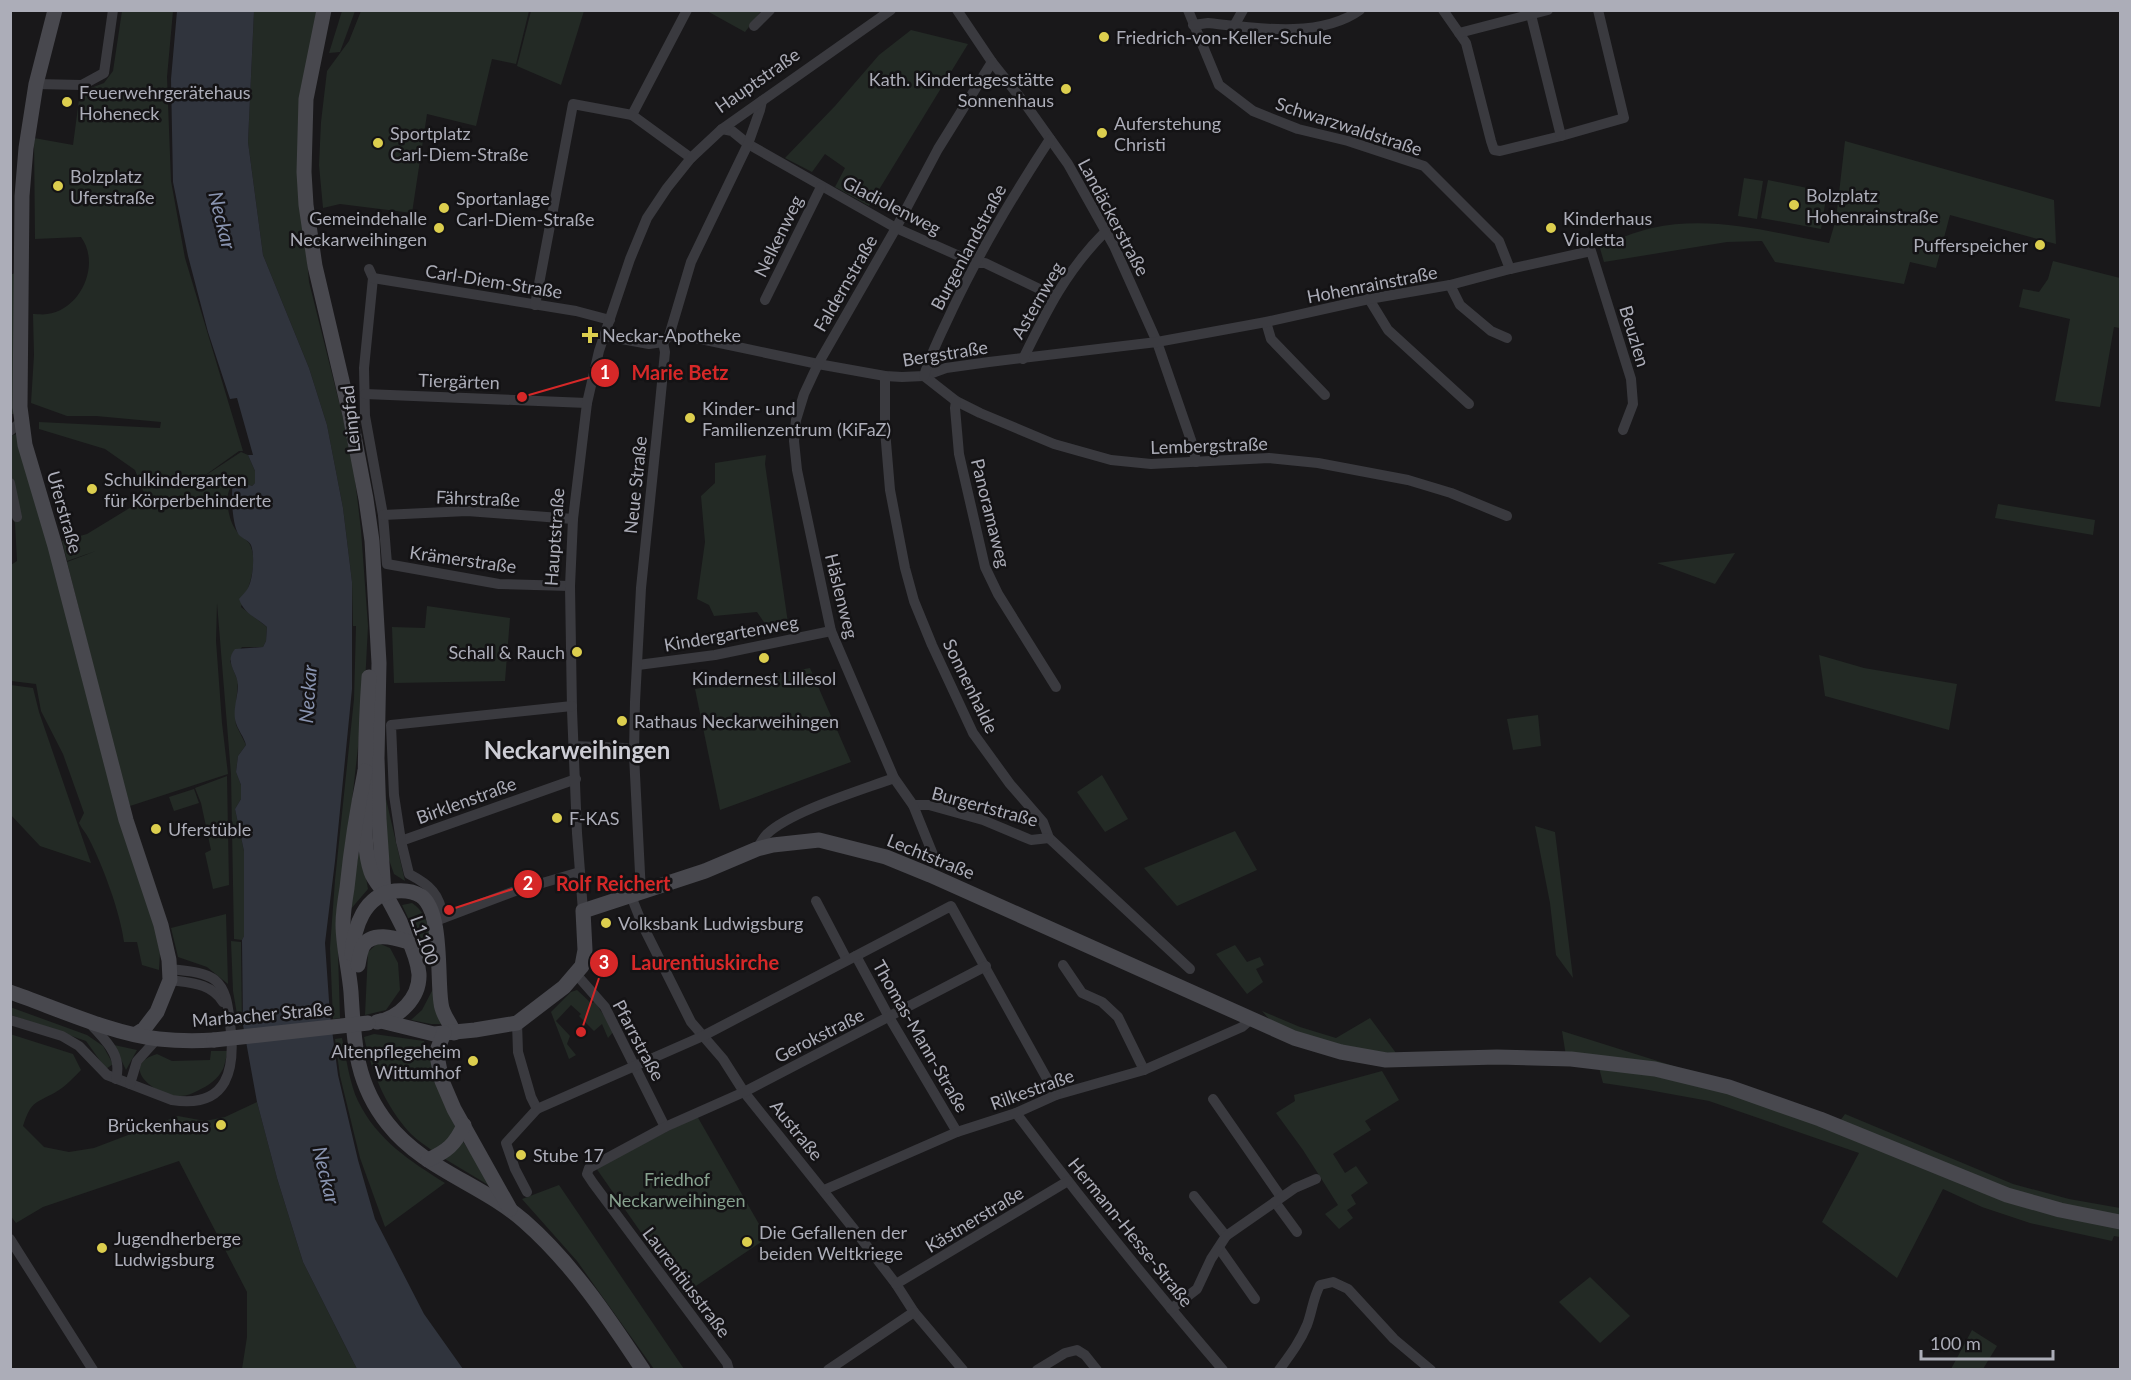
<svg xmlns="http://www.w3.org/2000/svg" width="2131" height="1380" font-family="Lato,sans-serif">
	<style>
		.green { fill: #232a25 }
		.water { fill: #30343d }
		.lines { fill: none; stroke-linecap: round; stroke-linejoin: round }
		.street { stroke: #3a3a3f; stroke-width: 10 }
		.secondary { stroke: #48484e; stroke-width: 15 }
		.secondary-bridge { stroke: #48484e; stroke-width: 15 }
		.poi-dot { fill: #dcce4e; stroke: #141315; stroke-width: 2 }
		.labels { text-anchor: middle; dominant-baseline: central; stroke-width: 5; stroke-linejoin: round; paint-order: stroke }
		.poi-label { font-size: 18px; fill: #acadb8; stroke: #141315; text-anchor: start }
		.street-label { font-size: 18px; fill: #acadb8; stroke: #141315 }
		.park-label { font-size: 18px; fill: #86a18e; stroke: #141315 }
		.water-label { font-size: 20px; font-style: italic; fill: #8893af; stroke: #141315 }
		.district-label { font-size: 24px; font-weight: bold; fill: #cdcdd5; stroke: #141315 }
		.leader { fill: none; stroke: #d62828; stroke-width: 2 }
		.callout-dot { fill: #d62828; stroke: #141315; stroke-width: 2 }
		.mark-label { font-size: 18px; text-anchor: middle; font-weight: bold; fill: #fff }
		.callout-label { font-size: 20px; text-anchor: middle; font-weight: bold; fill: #d62828; stroke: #141315; stroke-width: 5; stroke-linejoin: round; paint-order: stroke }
	</style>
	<rect width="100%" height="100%" fill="#19181a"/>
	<!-- green -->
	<g class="green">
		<path d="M122,11H173L167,77L171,181L185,258L243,451H239L197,481L241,452L248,455L255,471V483L252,486L234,481C232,485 229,489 228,494C226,506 230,525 239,534C243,539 249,540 251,547C258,566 248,589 241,607L267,627L266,641L263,647H242L230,661L238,682L235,715L236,725L246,745L238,756L236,772L241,785V799L235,809L244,851V936L242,940L234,939L231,774L217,603L216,641L222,723L228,774L130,806L117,761L67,562L96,551L67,561L62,541L87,534L146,498L135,470L105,449L39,429V422L160,428L161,422L96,416H67L31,403L34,355L33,314C37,314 43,315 47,314C81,310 101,264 81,237L35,239L34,138L73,145L80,92L104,83L113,71Z"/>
		<path d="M254,11H318L298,155L309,282L352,454L361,530L368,626L365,684L343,882L338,953L340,1018L333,1019L330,948L335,880L354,699L356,626H353L352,582L343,508L327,425L309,368L263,255L248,142Z"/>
		<path d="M342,11H355L340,52L329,53Z"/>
		<path d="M361,11H529L516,64L492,59L476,126L427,114L412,213L340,204L323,208L319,165L321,122L327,71L349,41Z"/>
		<path d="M531,11H584L561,85L517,66Z"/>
		<path d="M707,11H761L745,32Z"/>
		<path d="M911,30L968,44L869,206L835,187L845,168L825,154L812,172L785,158L835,106L879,55Z"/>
		<path d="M1845,141L2054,200L2056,244L1950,215L1936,268L1910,262L1904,284L1775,262L1762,241L1727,242L1604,262L1599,245C1617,240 1634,232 1652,228C1712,215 1770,232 1829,243L1836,219Z"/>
		<path d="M1744,178L1763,181L1757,219L1738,216Z"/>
		<path d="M1768,180L1827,192L1821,229L1761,218Z"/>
		<path d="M2053,261L2120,278V328L2114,327L2100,407L2055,401L2070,319L2019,307L2023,289L2039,292L2048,279Z"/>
		<path d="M15,273L14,414H11L10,275Z"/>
		<path d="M24,432L157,936L160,953L159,970L142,965L137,942H124C120,912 103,866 89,839C86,833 82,829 79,823L84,813L63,754L41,711L36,684L11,681V565L17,561L15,523L11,515L10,436Z"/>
		<path d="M766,455L765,464L789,630L772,634L757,612L714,616L709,605L697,599L705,542L701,496L715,483V463Z"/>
		<path d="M1998,504L2095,520L2093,535L1995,518Z"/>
		<path d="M1735,553L1715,584L1657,563Z"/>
		<path d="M427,606L510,618L505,681L394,683L392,627L425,628Z"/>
		<path d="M1819,655L1864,668L1957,684L1949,730L1825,696Z"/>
		<path d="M810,668L851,762L720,810L695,689Z"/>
		<path d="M11,685L33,688L39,712L91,863L40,846L11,815Z"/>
		<path d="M1538,715L1541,746L1513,750L1507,719Z"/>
		<path d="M1102,775L1128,819L1105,832L1077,792Z"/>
		<path d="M227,776L229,885L213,889L205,853L211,850L201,803L195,788Z"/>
		<path d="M383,786L405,881L394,874L388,857Z"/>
		<path d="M194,789L199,803L174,811L169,797Z"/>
		<path d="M1535,826L1555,832L1573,978L1556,955L1550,903Z"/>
		<path d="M1235,831L1257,870L1177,906L1144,868Z"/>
		<path d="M360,843L368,889L350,910Z"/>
		<path d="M412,903C433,917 431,945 432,968L402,905Z"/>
		<path d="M226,914L228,984L207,967L178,957L171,928Z"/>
		<path d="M231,941L241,942L242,1025L239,1026L233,991Z"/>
		<path d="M378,943L390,948L398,963L400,990L386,1010L365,1015L368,952Z"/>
		<path d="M1235,945L1247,962L1260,957L1264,965L1256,969L1263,982L1247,994L1216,954Z"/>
		<path d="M433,989L443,1024H431L411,1020L422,1010Z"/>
		<path d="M577,990L591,1003L595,1002L614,1031L608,1038L602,1024L594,1031L579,1016L581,1014L571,1005L556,1021L570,1036L567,1044L576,1055L569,1059L551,1012L571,992Z"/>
		<path d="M10,1007L87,1035L103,1046L113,1064L106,1069L86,1041L11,1015Z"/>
		<path d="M1262,1011L1300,1027L1336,1038L1370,1018L1399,1057L1363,1053L1277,1028Z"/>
		<path d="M1562,1031L1731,1084L1566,1056Z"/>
		<path d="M10,1034L73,1054L81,1070C74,1077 67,1085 59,1090C37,1104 32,1098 23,1126L44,1147L69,1152L94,1148L178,1116L205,1121L225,1117L257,1102L277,1178L303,1262L357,1369H242L247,1337V1292L179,1161L43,1207L16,1223L10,1215Z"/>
		<path d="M374,1034L424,1041L456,1129L444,1146L434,1152C427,1146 418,1141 411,1134C385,1106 372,1073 364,1037Z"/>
		<path d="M342,1038C346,1057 350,1085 358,1101C377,1140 410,1161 445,1183L385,1227L360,1158L340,1076L335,1039Z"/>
		<path d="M114,1045L137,1050L126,1070Z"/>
		<path d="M211,1051H228C226,1057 225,1064 223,1069C218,1079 208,1086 199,1090C193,1093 187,1096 181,1096C158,1098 116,1066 157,1054L172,1061L210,1060Z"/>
		<path d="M1599,1068L1654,1075L1729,1091L1834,1129L1845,1114L2013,1184L2069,1199L2120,1208V1237L2114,1236L2112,1241L2030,1223L1982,1207L1943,1189L1897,1278L1822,1222L1859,1153L1709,1101L1643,1089L1603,1083Z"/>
		<path d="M1382,1071L1399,1100L1365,1121L1371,1130L1333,1154L1345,1173L1356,1166L1368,1183L1351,1195L1356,1204L1347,1210L1353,1218L1339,1229L1325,1214L1338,1205L1303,1150L1276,1113L1295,1101L1294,1095Z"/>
		<path d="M697,1116L767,1238L684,1294L596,1168Z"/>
		<path d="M462,1140L495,1189L445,1159Z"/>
		<path d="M559,1185L684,1369H654L577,1261L522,1199Z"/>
		<path d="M1590,1277L1630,1316L1600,1343L1559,1302Z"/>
		<path d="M1972,1330L1997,1346L1983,1369H1951Z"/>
	</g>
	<!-- water -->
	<path class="water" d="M177,11H254L248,142L263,255L309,368L327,425L343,508L352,582V689L335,861L325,943L330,1015L338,1075L358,1160L375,1219L424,1314L463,1369H357L303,1262L277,1178L257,1102L243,1025L242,940L244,936V851L235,809L241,799V785L236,772L238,756L246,745C244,737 238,730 236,723C232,711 238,697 238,685C237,671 224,662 235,649L263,647L266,641L267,627C256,617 244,614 239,599C242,595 246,592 248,588C253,579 255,555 251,545C248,540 245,540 240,536C232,529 230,490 234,480L252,486L255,483V471L248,455H253L237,398L230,399L208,332L188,256L173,182L171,79Z"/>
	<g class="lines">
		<!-- street -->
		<g class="street">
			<path d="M957,10L992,62L1026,105L1068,164L1114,246L1157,342L1193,446L1196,462"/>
			<path d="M1188,10L1219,85L1253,111L1298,129L1348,141L1424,166L1499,241L1510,269"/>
			<path d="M1443,10L1466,43L1491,141L1494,150L1500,151L1561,136L1624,118L1598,10"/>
			<path d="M1531,15L1561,136"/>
			<path d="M1193,25L1208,23C1254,28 1320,39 1360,10"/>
			<path d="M754,26L770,10"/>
			<path d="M1234,26L1243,10"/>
			<path d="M1459,33L1548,10"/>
			<path d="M36,84L82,85L104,73L113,10"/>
			<path d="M632,115L687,10"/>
			<path d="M722,129L732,131L748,144L896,228L975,263H985L1054,296"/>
			<path d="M369,269L373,278L364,368L365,416L383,515L387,564L499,584L570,586"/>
			<path d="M373,278L576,311L610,320"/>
			<path d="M1450,285L1460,305L1491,331L1507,338"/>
			<path d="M1369,299L1388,330L1469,404"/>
			<path d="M765,300L821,187"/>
			<path d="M535,305L573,104L632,115L691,158"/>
			<path d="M1266,322L1271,339L1325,395"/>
			<path d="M605,336L649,344L663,342"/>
			<path d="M669,336L696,338L818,364L885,376L902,377L924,376L946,368L989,362L1157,342L1266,322L1369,299L1450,285L1510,269L1591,251L1631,379L1633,404L1623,430"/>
			<path d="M665,340L669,336L691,262L748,144L760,110L762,101"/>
			<path d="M1023,359C1047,310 1066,271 1105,232"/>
			<path d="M885,376V430L890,490L905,568L914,601L932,645L973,733L1010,784L1043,822L1049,838L1190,969"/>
			<path d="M924,376L956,401L980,413L1054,444L1111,460L1151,464L1269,458L1318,463L1408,480L1451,493L1507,516"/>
			<path d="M924,376C931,352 943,330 953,308C981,249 1014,194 1050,139"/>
			<path d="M365,394L587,403"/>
			<path d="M956,401L955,408L959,454L985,567L998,594L1056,687"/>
			<path d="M10,431L22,421"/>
			<path d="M10,483L17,517"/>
			<path d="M383,515L467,511L573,519"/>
			<path d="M638,665L715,655L831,631"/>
			<path d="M573,746L626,748"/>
			<path d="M913,805H929L983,820L1031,840L1049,838"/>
			<path d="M401,841L576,779"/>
			<path d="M757,849C760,844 763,838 767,834C791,811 862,790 894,778"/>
			<path d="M934,857L913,805L894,778L831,631L797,470L794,441L796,420L804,394L818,364L896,228L938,149L992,62"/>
			<path d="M641,893L634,755L635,702L641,588L659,413L665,352L663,342"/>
			<path d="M631,896L643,926L691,1022L723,1059L744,1092L853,1228L896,1284L914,1312L963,1370"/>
			<path d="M816,901L847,960"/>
			<path d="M583,911L577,833L572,710L570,586L573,519L587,403L599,351L630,259L647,218L667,188L691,158L722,129L891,10"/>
			<path d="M443,918C440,894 430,885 409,874L401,841L394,795L391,725L572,706"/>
			<path d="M438,920L515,891L580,872"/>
			<path d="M856,956L889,1017L957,1132"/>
			<path d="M1063,965L1082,993L1102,1002L1118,1017L1144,1070"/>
			<path d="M576,974L605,1007L665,1127"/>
			<path d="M170,980C191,983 211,983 223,1002"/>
			<path d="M10,1020L62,1036L79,1046L107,1075L172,1100C229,1109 236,1068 230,1023C228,1008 227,990 215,980C203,971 184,971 170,969"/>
			<path d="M88,1021C103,1039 123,1053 116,1079"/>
			<path d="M517,1023L518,1052L531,1097L537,1109"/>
			<path d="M130,1084L137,1061L157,1039"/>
			<path d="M1213,1099L1281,1197"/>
			<path d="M1016,1113C1082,1201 1151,1286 1223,1370"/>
			<path d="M824,1190L957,1132L1016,1113L1056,1095L1144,1070L1242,1027L1250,1020"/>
			<path d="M527,1192L515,1169L506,1143L537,1109L703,1036L951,906L1056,1095"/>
			<path d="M1194,1196L1226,1236"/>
			<path d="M1275,1202L1297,1232"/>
			<path d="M10,1239L93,1370"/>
			<path d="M1219,1248L1255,1299"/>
			<path d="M896,1284L1068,1181"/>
			<path d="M1171,1309L1197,1289L1211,1259L1226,1236L1295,1188L1316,1179"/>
			<path d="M729,1370L727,1363L593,1183L587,1174L589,1168L665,1127L744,1092L986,966"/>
			<path d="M828,1370L914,1312"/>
			<path d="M1037,1370L1065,1353L1077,1350L1085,1355L1097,1370"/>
			<path d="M1279,1370C1290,1355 1300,1342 1307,1325C1312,1312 1313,1298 1320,1285L1333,1282L1348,1289L1394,1339L1431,1370"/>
		</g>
		<!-- secondary -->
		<g class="secondary">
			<path d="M55,10L36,84L26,148L22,196L20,407L25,445L55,546L126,820L161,925L169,960L170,980L157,1012L144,1029L136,1034"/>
			<path d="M324,10L306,99L304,172L306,205L315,266L350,415L366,499L372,541L379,663L377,758L379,819L384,893"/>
			<path d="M369,677C366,719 365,762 365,804C365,826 364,851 371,872C374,881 381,887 386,895C397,915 417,951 419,974C420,998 399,1018 377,1022"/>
			<path d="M365,771C357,810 351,848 347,888C345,900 343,912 343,924C343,946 349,969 351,992C354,1042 355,1083 388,1124C423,1169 482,1184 524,1221C572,1263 608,1317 643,1370"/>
			<path d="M352,954C354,927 364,895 395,891C404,890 413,891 421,896C443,911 437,979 441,1003C442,1015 450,1022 454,1033"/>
			<path d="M358,965C359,960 360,952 363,946C372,931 395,938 409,942"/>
			<path d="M10,992C56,1008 112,1034 159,1039C178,1041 196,1041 214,1040"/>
			<path d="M381,1021L434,1034L475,1030L517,1023L564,987L582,966L585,950L583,911L705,871L757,849L773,845L819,840L886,857L930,875L1294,1038L1341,1052L1386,1060L1497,1057L1571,1059L1655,1069L1729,1087L1820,1119L2007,1195L2060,1210L2120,1222"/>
			<path d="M444,1033L438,1048L437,1056L442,1081L454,1109L510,1209"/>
			<path d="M428,1160C447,1151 455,1145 464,1125"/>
		</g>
		<!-- secondary-bridge -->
		<path class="secondary-bridge" d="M214,1040L368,1023"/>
	</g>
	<!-- markers -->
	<g class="poi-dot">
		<circle cx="1104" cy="37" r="6"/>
		<circle cx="1066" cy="89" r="6"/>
		<circle cx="67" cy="102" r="6"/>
		<circle cx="1102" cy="133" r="6"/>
		<circle cx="378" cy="143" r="6"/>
		<circle cx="58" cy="186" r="6"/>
		<circle cx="1794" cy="205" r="6"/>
		<circle cx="444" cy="208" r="6"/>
		<circle cx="439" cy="228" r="6"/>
		<circle cx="1551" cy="228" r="6"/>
		<circle cx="2040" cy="245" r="6"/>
		<path d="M587 326h6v6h6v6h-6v6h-6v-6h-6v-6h6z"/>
		<circle cx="690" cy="418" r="6"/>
		<circle cx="92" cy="489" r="6"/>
		<circle cx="577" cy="652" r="6"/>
		<circle cx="764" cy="658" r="6"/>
		<circle cx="622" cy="721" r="6"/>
		<circle cx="557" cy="818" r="6"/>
		<circle cx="156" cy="829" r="6"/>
		<circle cx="606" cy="923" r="6"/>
		<circle cx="473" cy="1061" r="6"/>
		<circle cx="221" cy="1125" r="6"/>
		<circle cx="521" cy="1155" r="6"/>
		<circle cx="747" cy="1242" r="6"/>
		<circle cx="102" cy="1248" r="6"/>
	</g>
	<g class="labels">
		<!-- poi labels -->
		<g class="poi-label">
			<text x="1116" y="37">Friedrich-von-Keller-Schule</text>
			<text x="1054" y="79" text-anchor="end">Kath. Kindertagesstätte<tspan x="1054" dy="21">Sonnenhaus</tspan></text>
			<text x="79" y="92">Feuerwehrgerätehaus<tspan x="79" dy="21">Hoheneck</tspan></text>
			<text x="1114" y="123">Auferstehung<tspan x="1114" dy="21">Christi</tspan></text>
			<text x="390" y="133">Sportplatz<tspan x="390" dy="21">Carl-Diem-Straße</tspan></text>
			<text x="70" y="176">Bolzplatz<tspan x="70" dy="21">Uferstraße</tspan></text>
			<text x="1806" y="195">Bolzplatz<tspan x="1806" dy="21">Hohenrainstraße</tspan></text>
			<text x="456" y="198">Sportanlage<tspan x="456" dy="21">Carl-Diem-Straße</tspan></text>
			<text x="427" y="218" text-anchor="end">Gemeindehalle<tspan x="427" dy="21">Neckarweihingen</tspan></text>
			<text x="1563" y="218">Kinderhaus<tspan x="1563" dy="21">Violetta</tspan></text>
			<text x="2028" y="245" text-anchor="end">Pufferspeicher</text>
			<text x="602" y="335">Neckar-Apotheke</text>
			<text x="702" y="408">Kinder- und<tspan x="702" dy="21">Familienzentrum (KiFaZ)</tspan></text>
			<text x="104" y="479">Schulkindergarten<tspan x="104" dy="21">für Körperbehinderte</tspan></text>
			<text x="565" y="652" text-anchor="end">Schall &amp; Rauch</text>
			<text x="764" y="678" text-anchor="middle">Kindernest Lillesol</text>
			<text x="634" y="721">Rathaus Neckarweihingen</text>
			<text x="569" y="818">F-KAS</text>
			<text x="168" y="829">Uferstüble</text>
			<text x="618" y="923">Volksbank Ludwigsburg</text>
			<text x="461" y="1051" text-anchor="end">Altenpflegeheim<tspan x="461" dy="21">Wittumhof</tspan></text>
			<text x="209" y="1125" text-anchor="end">Brückenhaus</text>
			<text x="533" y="1155">Stube 17</text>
			<text x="759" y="1232">Die Gefallenen der<tspan x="759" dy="21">beiden Weltkriege</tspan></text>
			<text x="114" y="1238">Jugendherberge<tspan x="114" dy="21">Ludwigsburg</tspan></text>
		</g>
		<!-- street labels -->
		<g class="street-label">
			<text transform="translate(757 80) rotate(-35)">Hauptstraße</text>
			<text transform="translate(1349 126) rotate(18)">Schwarzwaldstraße</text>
			<text transform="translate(892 205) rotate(27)">Gladiolenweg</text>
			<text transform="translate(1114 217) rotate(62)">Landäckerstraße</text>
			<text transform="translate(778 236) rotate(-64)">Nelkenweg</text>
			<text transform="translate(968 247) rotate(-62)">Burgenlandstraße</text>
			<text transform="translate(494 281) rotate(9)">Carl-Diem-Straße</text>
			<text transform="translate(845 283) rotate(-60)">Faldernstraße</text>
			<text transform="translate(1372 284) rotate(-11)">Hohenrainstraße</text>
			<text transform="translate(1037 300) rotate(-60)">Asternweg</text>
			<text transform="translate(1635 336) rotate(73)">Beuzlen</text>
			<text transform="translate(945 353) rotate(-9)">Bergstraße</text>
			<text transform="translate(459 381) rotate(2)">Tiergärten</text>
			<text transform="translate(350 419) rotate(-96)">Leinpfad</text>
			<text transform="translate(1209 445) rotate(-2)">Lembergstraße</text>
			<text transform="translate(635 485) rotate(-84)">Neue Straße</text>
			<text transform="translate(478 498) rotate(2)">Fährstraße</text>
			<text transform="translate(65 512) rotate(74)">Uferstraße</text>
			<text transform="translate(991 513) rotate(76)">Panoramaweg</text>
			<text transform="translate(554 537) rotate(-86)">Hauptstraße</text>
			<text transform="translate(463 559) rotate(8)">Krämerstraße</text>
			<text transform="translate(842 596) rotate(76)">Häslenweg</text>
			<text transform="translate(731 633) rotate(-10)">Kindergartenweg</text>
			<text transform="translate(971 686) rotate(64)">Sonnenhalde</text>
			<text transform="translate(466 800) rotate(-20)">Birklenstraße</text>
			<text transform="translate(985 806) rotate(15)">Burgertstraße</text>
			<text transform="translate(931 856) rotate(22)">Lechtstraße</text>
			<text transform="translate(425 940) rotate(70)">L1100</text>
			<text transform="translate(262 1014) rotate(-5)">Marbacher Straße</text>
			<text transform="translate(819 1035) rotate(-27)">Gerokstraße</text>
			<text transform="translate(921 1036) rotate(60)">Thomas-Mann-Straße</text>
			<text transform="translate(639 1040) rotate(62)">Pfarrstraße</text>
			<text transform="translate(1032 1089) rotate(-20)">Rilkestraße</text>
			<text transform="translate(797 1130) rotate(51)">Austraße</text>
			<text transform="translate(974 1219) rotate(-31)">Kästnerstraße</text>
			<text transform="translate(1131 1232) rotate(51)">Hermann-Hesse-Straße</text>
			<text transform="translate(687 1282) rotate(53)">Laurentiusstraße</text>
		</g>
		<!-- park labels -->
		<g class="park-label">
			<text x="677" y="1179">Friedhof<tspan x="677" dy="21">Neckarweihingen</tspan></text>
		</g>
		<!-- water labels -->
		<g class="water-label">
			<text transform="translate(223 220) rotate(76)">Neckar</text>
			<text transform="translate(307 694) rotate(-86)">Neckar</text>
			<text transform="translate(327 1175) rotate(76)">Neckar</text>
		</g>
		<!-- district labels -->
		<g class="district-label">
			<text x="577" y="749">Neckarweihingen</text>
		</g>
	</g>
	<!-- callouts -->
	<path class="leader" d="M522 397L605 373M449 910L528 884M581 1032L604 963"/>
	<g class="callout-dot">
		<circle cx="522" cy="397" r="6"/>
		<circle cx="449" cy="910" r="6"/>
		<circle cx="581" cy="1032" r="6"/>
		<circle cx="605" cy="373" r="15"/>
		<circle cx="528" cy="884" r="15"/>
		<circle cx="604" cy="963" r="15"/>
	</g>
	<g class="mark-label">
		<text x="605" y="379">1</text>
		<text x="528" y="890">2</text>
		<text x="604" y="969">3</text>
	</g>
	<g class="callout-label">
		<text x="680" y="380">Marie Betz</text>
		<text x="613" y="891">Rolf Reichert</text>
		<text x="705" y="970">Laurentiuskirche</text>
	</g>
	<!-- border -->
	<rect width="2131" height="1380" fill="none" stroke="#acadb8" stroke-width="24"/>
	<!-- scale -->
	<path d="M1921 1350v9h132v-9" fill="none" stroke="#acadb8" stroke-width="3"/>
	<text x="1930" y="1350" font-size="18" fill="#acadb8" stroke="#141315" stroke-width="4.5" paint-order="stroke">100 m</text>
</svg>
